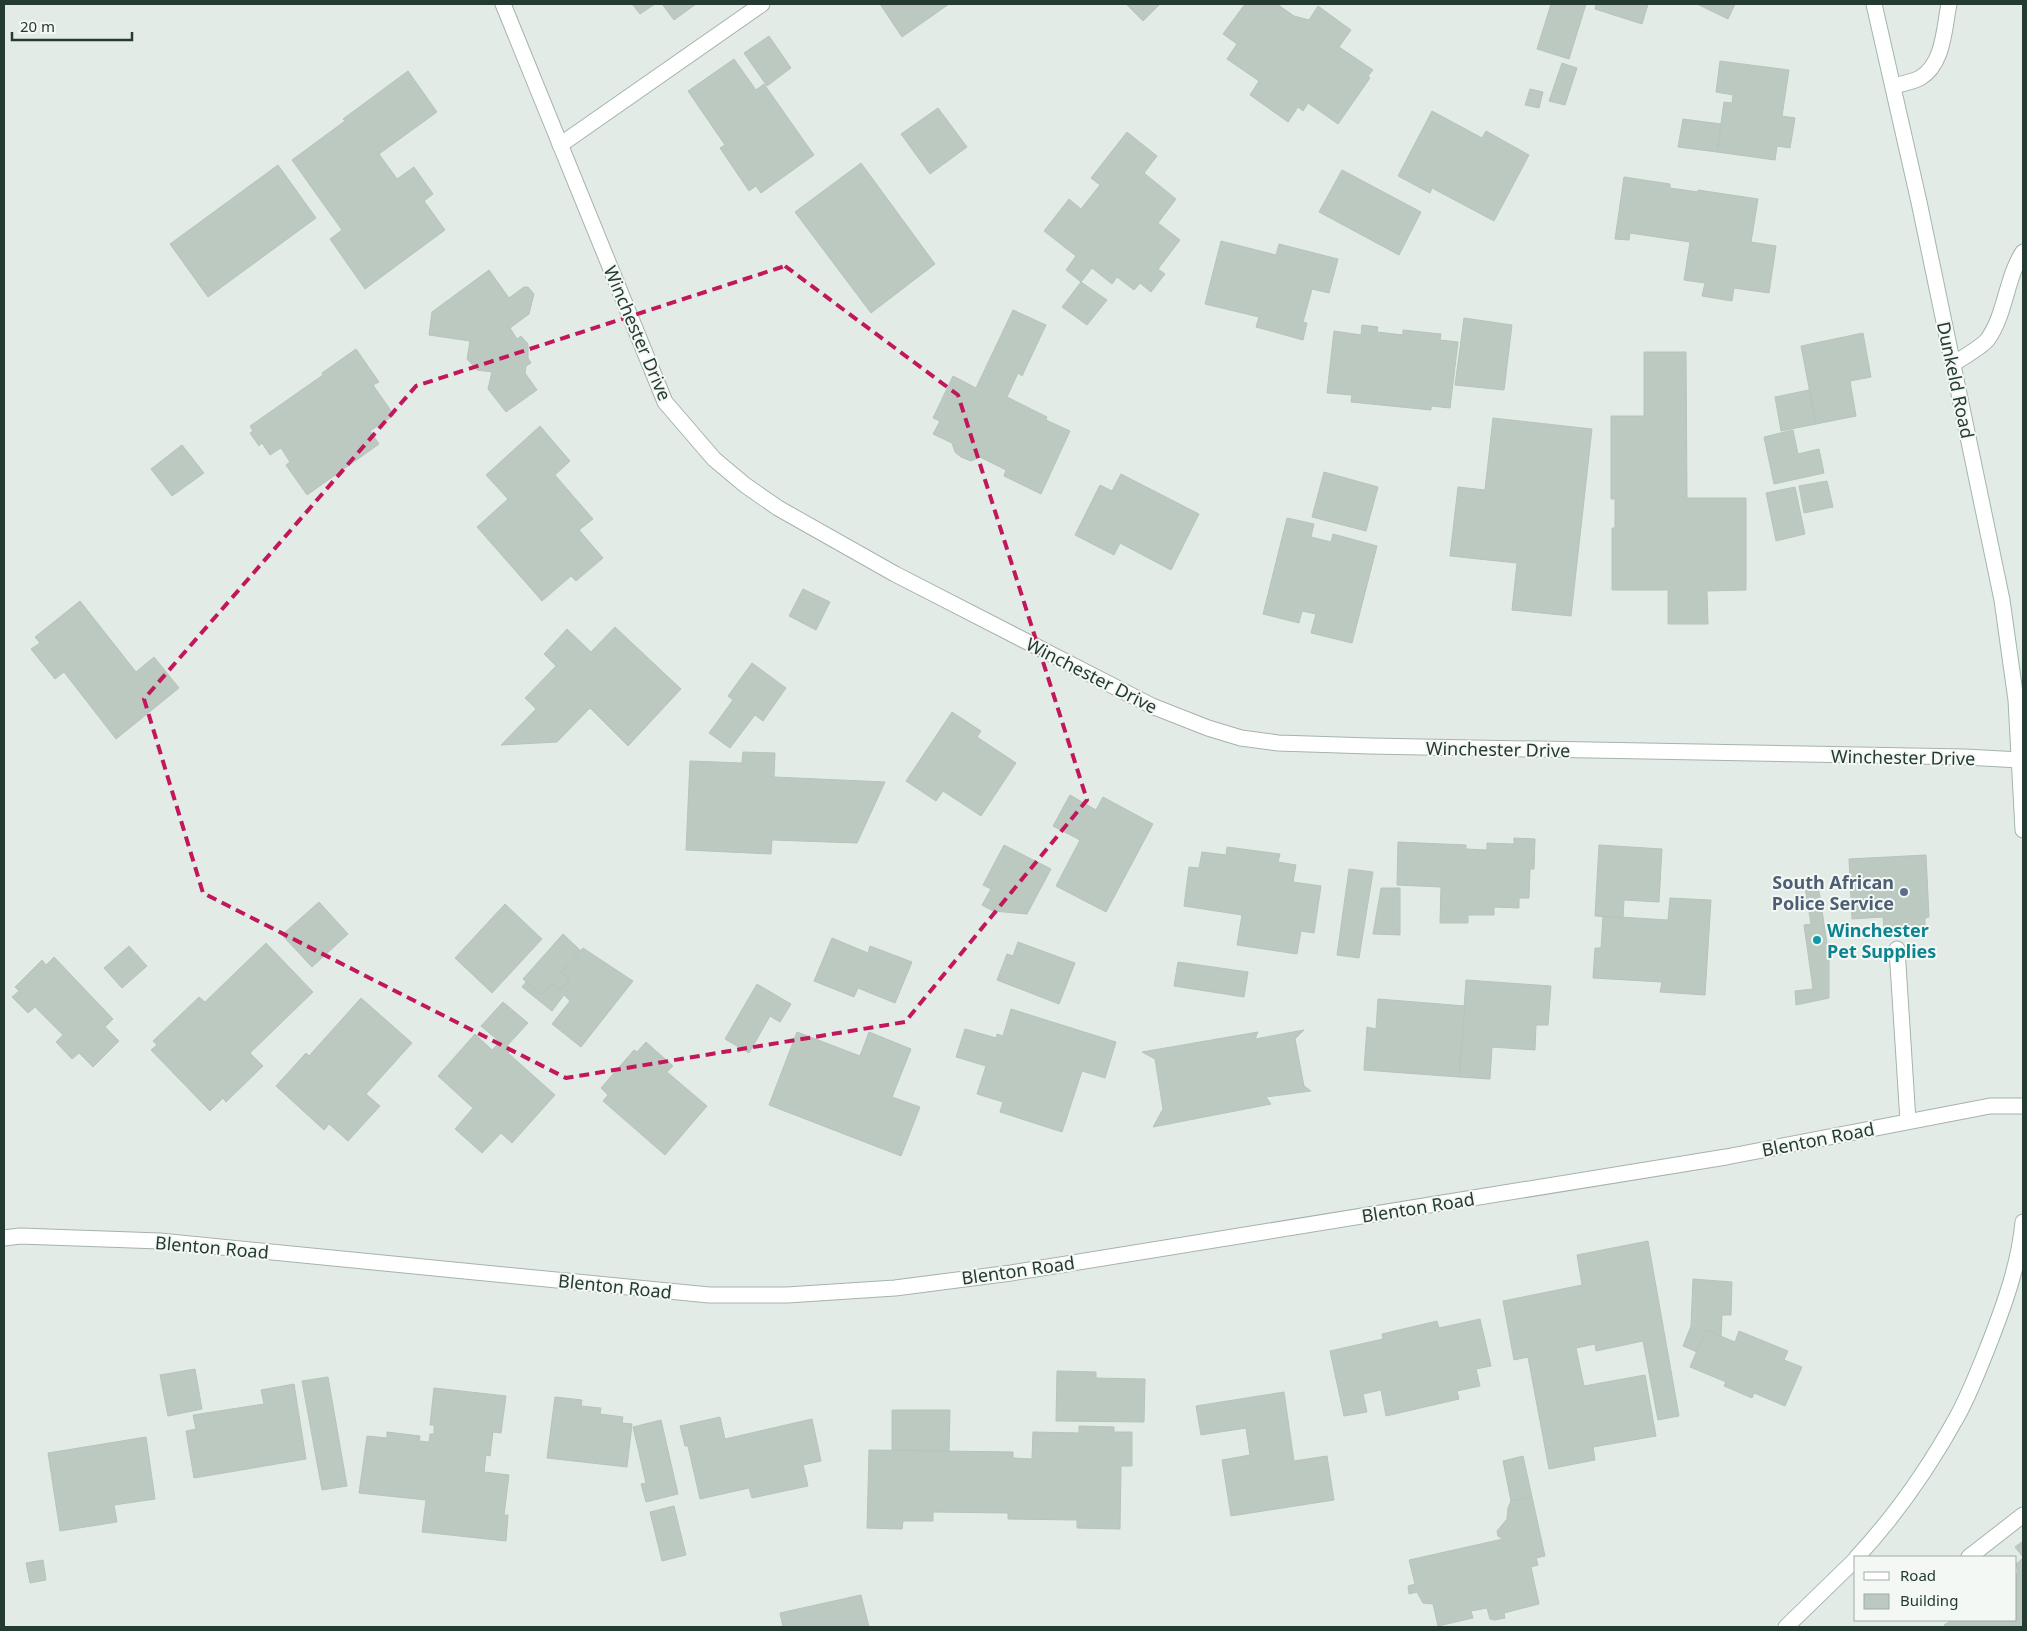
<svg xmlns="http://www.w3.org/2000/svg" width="2027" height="1631" font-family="'Noto Sans',sans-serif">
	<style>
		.building { fill: #bbc9c1; stroke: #b6c4bc }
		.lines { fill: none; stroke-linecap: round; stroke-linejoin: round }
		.service-casing { stroke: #a6b3ac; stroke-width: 17 }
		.minor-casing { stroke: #a6b3ac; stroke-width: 17 }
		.secondary-casing { stroke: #a2b6ac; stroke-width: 17 }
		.service { stroke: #fff; stroke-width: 15 }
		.minor { stroke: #fff; stroke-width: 15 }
		.secondary { stroke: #fff; stroke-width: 15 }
		.marked { fill: none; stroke: #c2185b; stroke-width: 4; stroke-dasharray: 10 6; stroke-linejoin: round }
		.service-dot { fill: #5c6f8a; stroke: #f3f8f5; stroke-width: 2 }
		.culture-dot { fill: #0f9aa8; stroke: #f3f8f5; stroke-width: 2 }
		.labels { text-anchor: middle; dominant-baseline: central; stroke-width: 4; stroke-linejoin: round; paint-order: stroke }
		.street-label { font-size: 18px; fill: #243b31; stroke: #f3f8f5 }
		.service-label { font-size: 18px; font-weight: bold; fill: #4e5e75; stroke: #f3f8f5; text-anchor: end }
		.culture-label { font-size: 18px; font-weight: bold; fill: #0d838f; stroke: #f3f8f5; text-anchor: start }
	</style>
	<rect width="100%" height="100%" fill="#e3ebe6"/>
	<!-- building -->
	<g class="building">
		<path d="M632,4H655L640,14Z"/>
		<path d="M662,4H696L674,20Z"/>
		<path d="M880,4H949L902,37Z"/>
		<path d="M1126,4H1160L1143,21Z"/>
		<path d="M1245,4H1277L1294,16L1309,20L1318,6L1351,30L1339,47L1373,70L1368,76L1370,78L1338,124L1308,103L1303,111L1298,107L1288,122L1250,95L1259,81L1227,59L1237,44L1223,34Z"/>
		<path d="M1551,4H1586L1569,59L1537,49Z"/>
		<path d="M1596,4H1648L1642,24L1595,9Z"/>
		<path d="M1697,4H1735L1728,19Z"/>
		<path d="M769,36L791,68L767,86L744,53Z"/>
		<path d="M734,59L756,90L764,84L814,155L761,193L756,186L749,191L720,148L725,145L688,91Z"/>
		<path d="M1720,61L1789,70L1782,116L1795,118L1790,148L1777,146L1775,160L1717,152L1724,102L1732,103L1733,95L1716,92Z"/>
		<path d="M1562,63L1577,68L1565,105L1549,101Z"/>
		<path d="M408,71L437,112L379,154L397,179L414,167L433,194L424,201L445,230L365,289L330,239L342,230L292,160L345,121L343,119Z"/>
		<path d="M1530,89L1543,92L1539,108L1525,105Z"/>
		<path d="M938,108L967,147L930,174L901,134Z"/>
		<path d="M1432,111L1482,138L1486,131L1529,155L1494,221L1432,188L1430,193L1398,176Z"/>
		<path d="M1683,119L1721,124L1717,152L1678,147Z"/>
		<path d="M1127,132L1157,156L1144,173L1176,199L1158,223L1180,240L1158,269L1165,274L1151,292L1140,283L1134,290L1117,277L1112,284L1092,268L1081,282L1066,270L1076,256L1044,231L1069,199L1081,209L1100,185L1091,178Z"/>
		<path d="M861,163L935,264L871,313L795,212Z"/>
		<path d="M278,165L316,218L208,297L170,244Z"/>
		<path d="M1342,170L1421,212L1399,255L1319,212Z"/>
		<path d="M1624,177L1670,184V188L1698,192V190L1758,199L1751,242L1776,246L1769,293L1734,288L1732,301L1702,296L1705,283L1684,280L1690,242L1630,233L1629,240L1615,239Z"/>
		<path d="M1221,241L1276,255L1279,244L1338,259L1329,293L1312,289L1303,322L1307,323L1303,340L1256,327L1259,317L1205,304Z"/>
		<path d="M489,270L509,298L524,287H528L534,294L529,314L510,328L517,339L521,336L528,344V358L531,363L526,366L525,373L537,390L506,412L488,389L492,372L477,370L467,359L470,341L429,335L432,312Z"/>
		<path d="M1081,282L1107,300L1087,325L1062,307Z"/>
		<path d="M1013,310L1046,325L1022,376L1018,373L1007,397L1047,417L1046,420L1070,431L1041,494L1004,476L1006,470L980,457L971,461L961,457L955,452L952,443L933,434L940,421L933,418L953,376L976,388Z"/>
		<path d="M1464,318L1512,325L1504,390L1455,385Z"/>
		<path d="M1362,325L1378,327L1377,332L1403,335V330L1441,334L1440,340L1458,342L1450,408L1431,406V410L1351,402L1352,395L1327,393L1334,331L1361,335Z"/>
		<path d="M1863,333L1871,377L1850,381L1856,416L1816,424L1801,346Z"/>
		<path d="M356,349L379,382L373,385L394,415L370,431L379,444L307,495L286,465L290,462L281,448L270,455L262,443L259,446L250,433L253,431L250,426L323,375L322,373Z"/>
		<path d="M1644,352H1686L1687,498H1746V590L1707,591L1708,624H1668V590H1612V528H1615V499H1611V416H1644Z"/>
		<path d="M1809,390L1816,424L1781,431L1775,397Z"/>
		<path d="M1493,418L1592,429L1571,616L1512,610L1517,563L1450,556L1458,487L1485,490Z"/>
		<path d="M540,426L570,461L555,475L593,519L579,530L603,558L576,581L571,576L542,601L477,527L508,499L486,475Z"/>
		<path d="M1793,430L1798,454L1819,449L1824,473L1774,484L1764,437Z"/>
		<path d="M182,445L204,473L172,496L151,469Z"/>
		<path d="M1324,472L1378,487L1366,531L1312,517Z"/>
		<path d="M1121,474L1199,514L1171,570L1120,543L1114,555L1075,535L1100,485L1112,491Z"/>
		<path d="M1827,481L1833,507L1804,513L1799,486Z"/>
		<path d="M1795,487L1805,534L1776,541L1766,493Z"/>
		<path d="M1287,518L1314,524L1311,537L1331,542L1333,534L1377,546L1352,643L1311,633L1316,614L1302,611L1299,623L1263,614Z"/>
		<path d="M803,589L830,602L816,630L789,616Z"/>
		<path d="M80,601L136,672L154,657L179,688L116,739L64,672L55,679L31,649L40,643L35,637Z"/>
		<path d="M615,627L681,689L628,746L590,708L557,742L501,745L536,709L525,698L556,666L544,654L567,629L591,652Z"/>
		<path d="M752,663L786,688L763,721L755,715L730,748L709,733L733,700L728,696Z"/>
		<path d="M952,712L981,731L977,737L1016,763L981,816L943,791L936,801L906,781Z"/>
		<path d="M743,752L775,753L774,777L885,782L857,843L772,840L771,854L686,850L690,761L742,763Z"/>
		<path d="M1070,795L1096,810L1103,797L1153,824L1106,912L1056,886L1080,840L1053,826Z"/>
		<path d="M1514,838L1535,839L1534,869H1530L1529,898H1519V908L1494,907V915H1468V923H1440L1441,887L1397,885L1398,842L1466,845V849L1487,850V843L1514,844Z"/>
		<path d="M1004,845L1051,869L1027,914L993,911L982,905L991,889L983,885Z"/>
		<path d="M1599,845L1662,849L1659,902L1624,900L1623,918L1595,916Z"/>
		<path d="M1227,847L1280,854L1278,862L1296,865L1293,882L1321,886L1314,933L1301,931L1297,954L1237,945L1242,915L1184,906L1189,867L1199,868L1202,852L1226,855Z"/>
		<path d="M1926,855L1929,917L1925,918V925L1884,927L1883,917L1852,919L1849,859Z"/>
		<path d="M1349,869L1373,872L1359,958L1337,955Z"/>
		<path d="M1818,885L1829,956V998L1796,1005L1795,991L1813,989L1804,925L1811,924L1805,887Z"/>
		<path d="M1381,888H1400V935L1373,934Z"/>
		<path d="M1670,898L1711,900L1705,995L1660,992L1662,982L1593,978L1595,948H1601L1603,916L1668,920Z"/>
		<path d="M319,902L348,934L312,967L282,935Z"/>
		<path d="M505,904L542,939L492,993L455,958Z"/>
		<path d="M563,934L581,951L561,972L570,979L560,990L552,983L541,995L523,979Z"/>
		<path d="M832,938L868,953L870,946L912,962L895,1003L858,988L854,997L814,981Z"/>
		<path d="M1018,942L1075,963L1059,1004L997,980L1007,954L1013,956Z"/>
		<path d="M266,943L313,992L250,1053L263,1066L226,1102L223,1098L210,1111L151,1050L157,1045L153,1041L199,997L205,1002Z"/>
		<path d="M129,946L147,966L122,988L104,968Z"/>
		<path d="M583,948L633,981L581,1047L552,1024L570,1001L564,995L552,1011L522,987L526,982L541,995L552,983L560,990L570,979L561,972Z"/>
		<path d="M54,957L113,1019L105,1027L119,1041L93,1067L79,1053L72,1059L56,1042L63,1035L35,1007L28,1013L12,997L19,991L15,987L42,960L46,965Z"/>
		<path d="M1178,962L1248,972L1244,997L1174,986Z"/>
		<path d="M1466,980L1551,986L1548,1025H1536L1535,1050L1492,1047L1490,1079L1459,1077Z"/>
		<path d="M757,984L791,1004L780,1022L770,1016L749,1053L725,1039Z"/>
		<path d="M361,998L412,1043L366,1094L380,1106L348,1141L329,1124L324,1130L276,1086L306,1053L309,1056Z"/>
		<path d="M1378,999L1465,1006L1459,1077L1364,1070L1367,1027L1376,1029Z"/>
		<path d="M503,1002L528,1023L506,1047L510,1051L508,1053L555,1095L512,1143L501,1133L482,1153L455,1129L473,1108L438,1076L475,1034L492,1050L500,1042L481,1026Z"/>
		<path d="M1011,1009L1116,1042L1105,1078L1082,1071L1062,1132L1000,1112L1003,1102L977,1094L986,1066L956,1057L965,1029L996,1038L997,1034L1003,1036Z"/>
		<path d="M1304,1030L1295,1039L1304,1086L1311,1091L1266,1097L1271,1104L1153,1127L1163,1109L1155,1059L1142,1052L1258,1032L1255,1039Z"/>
		<path d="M797,1032L860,1056L869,1032L911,1049L892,1097L920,1107L901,1156L769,1105Z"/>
		<path d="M646,1042L673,1066L667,1072L707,1106L665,1155L603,1101L608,1095L601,1088L634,1050L637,1052Z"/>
		<path d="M1648,1241L1679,1416L1658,1420L1643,1341L1596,1351L1595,1344L1576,1348L1584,1386L1645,1375L1656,1436L1593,1447L1595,1460L1549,1469L1528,1357L1514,1360L1503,1301L1582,1285L1577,1255Z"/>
		<path d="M1693,1279L1732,1282L1731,1315H1722L1721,1336L1706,1330L1697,1352L1683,1346L1691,1326Z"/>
		<path d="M1480,1319L1491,1366L1476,1369L1480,1386L1457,1391L1459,1399L1386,1416L1381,1390L1363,1394L1367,1412L1344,1416L1330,1351L1383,1339L1382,1334L1437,1321L1439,1328Z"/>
		<path d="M1706,1330L1735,1342L1739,1331L1788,1351L1784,1360L1802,1367L1785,1406L1754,1393L1752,1398L1724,1386L1726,1382L1690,1367Z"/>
		<path d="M195,1369L202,1409L168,1416L160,1375Z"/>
		<path d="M1057,1371L1096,1372V1378L1145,1379L1144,1422L1056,1421Z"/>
		<path d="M328,1377L347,1486L322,1490L302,1381Z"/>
		<path d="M294,1384L306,1459L194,1478L186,1431L196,1429L193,1415L264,1404L261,1390Z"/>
		<path d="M434,1388L506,1396L501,1433L493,1432L490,1456L486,1455L484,1472L509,1475L504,1515H508L506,1541L422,1532L426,1500L359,1493L367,1436L387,1438V1432L420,1436L419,1441L429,1442L430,1434H434V1425H430Z"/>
		<path d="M1284,1392L1294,1461L1327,1456L1334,1500L1231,1516L1222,1460L1250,1455L1246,1428L1201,1435L1196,1406Z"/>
		<path d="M555,1397L582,1400L581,1406L601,1408L600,1414L623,1417L622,1423L632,1424L627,1467L547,1458Z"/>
		<path d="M892,1410H950L949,1451L892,1450Z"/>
		<path d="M720,1417L725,1439L812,1419L821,1461L803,1465L808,1486L752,1498L749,1488L700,1499L688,1446H685L680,1426Z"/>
		<path d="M661,1420L678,1494L646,1502L641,1484L646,1483L633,1427Z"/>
		<path d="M1079,1426L1114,1427V1432H1132V1466H1121L1120,1529L1077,1528V1520L1008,1519V1513L933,1512V1521H903L902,1529L867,1528L869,1450L1013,1452V1458L1032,1459L1033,1432L1079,1433Z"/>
		<path d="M146,1437L155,1499L114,1505L117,1522L60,1531L48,1453Z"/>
		<path d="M1523,1456L1532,1497L1511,1501L1503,1461Z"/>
		<path d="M1532,1497L1545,1556L1536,1558L1538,1565L1531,1567L1539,1604L1504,1613L1505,1618L1495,1620L1490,1619L1487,1608L1471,1611L1473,1618L1438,1626L1433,1604L1423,1603L1417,1592L1409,1594L1408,1586L1415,1584L1409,1560L1503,1539L1498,1536L1497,1531L1507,1519L1508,1508L1511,1501Z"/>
		<path d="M674,1506L686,1555L662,1561L650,1512Z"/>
		<path d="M2023,1541V1557L2015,1547Z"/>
		<path d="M2023,1558V1627H1946L1944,1625L1952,1620H2016V1574L2018,1572L2016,1564Z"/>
		<path d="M43,1560L46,1580L30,1583L26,1563Z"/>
		<path d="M861,1595L869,1627H783L780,1613Z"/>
	</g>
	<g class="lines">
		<!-- service casing -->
		<g class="service-casing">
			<g id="service">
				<path d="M1893,86C1902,84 1912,82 1920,78C1944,64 1944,28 1949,4"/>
				<path d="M560,145L762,4"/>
				<path d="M1953,364C1962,358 1982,347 1988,339C2006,313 2006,278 2023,252"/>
				<path d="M1897,949L1908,1121"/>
				<path d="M1969,1557L2023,1515"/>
			</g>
		</g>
		<!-- minor casing -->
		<g class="minor-casing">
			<g id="minor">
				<path d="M503,4L665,402L714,459L745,485L778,508L895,574L1152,706L1208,728L1241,738L1278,743L1370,746L1965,757L2020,760"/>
				<path d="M4,1238L20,1236L160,1241L709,1295H787L895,1288L1011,1273L1726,1157L1990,1106H2023"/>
			</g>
		</g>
		<!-- secondary casing -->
		<g class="secondary-casing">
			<g id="secondary">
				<path d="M1874,4L1919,202L2002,600L2016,700L2023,830"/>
				<path d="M1857,1557C1896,1515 1930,1466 1958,1415C1971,1391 1981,1364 1991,1339C2006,1300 2019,1263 2023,1222"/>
				<path d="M1786,1627L1856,1559"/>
			</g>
		</g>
		<!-- service -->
		<use href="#service" class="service"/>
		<!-- minor -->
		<use href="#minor" class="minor"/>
		<!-- secondary -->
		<use href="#secondary" class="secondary"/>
	</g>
	<!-- marked area -->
	<path class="marked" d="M785,266L958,395L1087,800L905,1022L566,1078L203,893L144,699L416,386Z"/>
	<!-- markers -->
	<circle class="service-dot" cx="1904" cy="892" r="5"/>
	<circle class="culture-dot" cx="1817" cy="940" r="5"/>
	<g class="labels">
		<!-- street labels -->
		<g class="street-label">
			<text transform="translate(638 333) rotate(67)">Winchester Drive</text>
			<text transform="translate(1956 380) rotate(78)">Dunkeld Road</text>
			<text transform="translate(1092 675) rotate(27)">Winchester Drive</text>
			<text transform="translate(1498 749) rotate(1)">Winchester Drive</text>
			<text transform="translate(1903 757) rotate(1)">Winchester Drive</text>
			<text transform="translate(1818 1139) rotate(-11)">Blenton Road</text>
			<text transform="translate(1418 1207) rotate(-9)">Blenton Road</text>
			<text transform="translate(212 1247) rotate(5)">Blenton Road</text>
			<text transform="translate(1018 1270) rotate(-8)">Blenton Road</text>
			<text transform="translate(615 1286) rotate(6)">Blenton Road</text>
		</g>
		<!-- service labels -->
		<g class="service-label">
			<text x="1894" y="882">South African<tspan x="1894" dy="21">Police Service</tspan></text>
		</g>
		<!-- culture labels -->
		<g class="culture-label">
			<text x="1827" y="930">Winchester<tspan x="1827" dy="21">Pet Supplies</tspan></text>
		</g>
	</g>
	<!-- border -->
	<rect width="2027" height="1631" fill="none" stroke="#243b31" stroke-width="10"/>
	<!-- legend -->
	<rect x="1854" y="1556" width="162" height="65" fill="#f3f8f5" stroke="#a0aca7"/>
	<rect x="1864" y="1572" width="25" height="8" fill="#ffffff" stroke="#a0aca7"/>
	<text x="1900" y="1581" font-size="15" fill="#243b31">Road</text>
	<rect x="1864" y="1594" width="25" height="15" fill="#bbc9c1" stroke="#a0aca7"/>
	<text x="1900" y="1606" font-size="15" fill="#243b31">Building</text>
	<!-- scale -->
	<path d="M12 32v8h120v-8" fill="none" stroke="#243b31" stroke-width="2.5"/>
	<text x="20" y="32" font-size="15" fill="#243b31" stroke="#f3f8f5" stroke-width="4" paint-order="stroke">20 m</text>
</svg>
